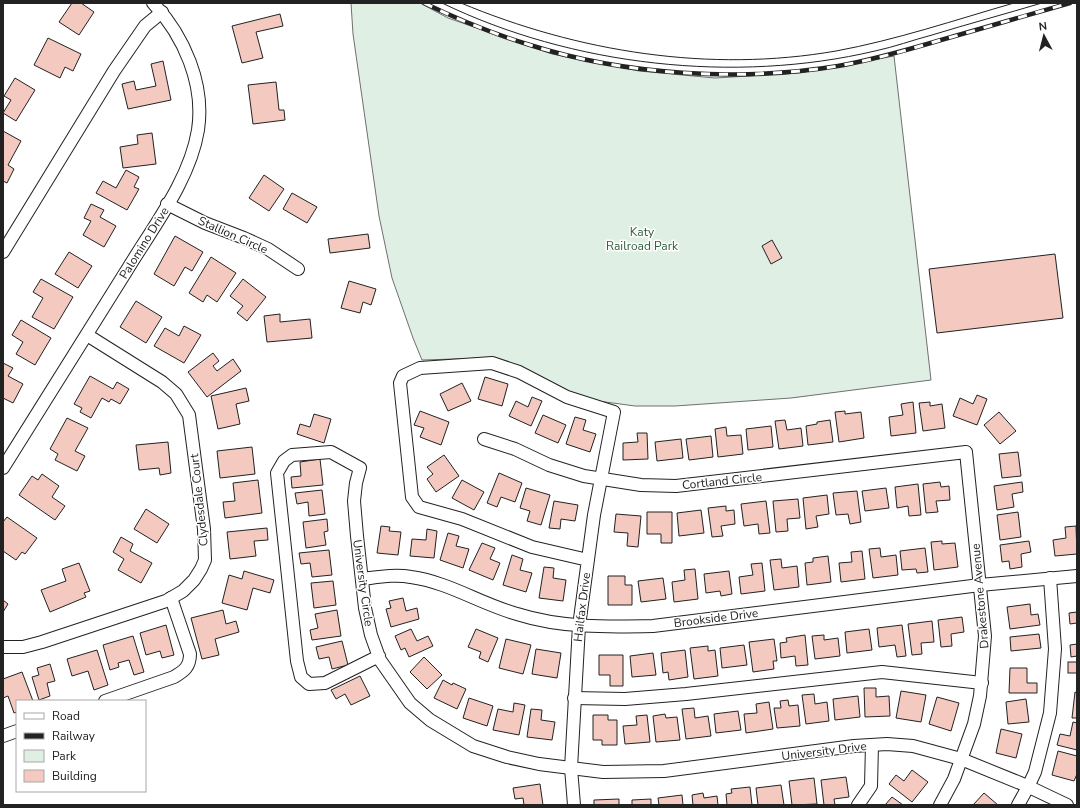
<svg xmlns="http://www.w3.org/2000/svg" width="1080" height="808" font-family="'Nunito Sans',sans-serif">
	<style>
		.green { fill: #e0efe3; stroke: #6f6f6f }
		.building { fill: #f3c9c0; stroke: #222 }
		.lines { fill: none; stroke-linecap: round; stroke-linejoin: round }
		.minor-casing { stroke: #222; stroke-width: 14 }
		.minor { stroke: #fff; stroke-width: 12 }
		.tram { stroke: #222; stroke-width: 1 }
		.rail-casing { stroke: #222; stroke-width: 4.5 }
		.rail { stroke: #fff; stroke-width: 3; stroke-dasharray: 9; stroke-linecap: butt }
		.labels { text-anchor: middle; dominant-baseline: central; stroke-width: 3; stroke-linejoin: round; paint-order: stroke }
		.park-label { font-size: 12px; fill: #2f5e38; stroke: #fff }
		.street-label { font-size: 12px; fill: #222; stroke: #fff }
	</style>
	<rect width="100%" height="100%" fill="#fff"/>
	<!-- green -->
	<path class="green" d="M351,3H420L448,18L552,54L639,71L715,78L799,73L894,56L931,380L791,398L675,406H635L598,401L566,393L487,358L422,360L413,338L392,278L379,216L353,34Z"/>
	<!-- building -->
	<g class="building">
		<path d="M72,3H81L94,12L79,35L59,22Z"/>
		<path d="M280,14L283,26L256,32L263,58L242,63L232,26Z"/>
		<path d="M48,38L81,54L73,71L65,67L60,78L34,65Z"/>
		<path d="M163,61L171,100L128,109L122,84L134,81L136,90L156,86L151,64Z"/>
		<path d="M15,78L35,90L16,121L3,113L11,100L4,96Z"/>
		<path d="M276,82L279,110H284L285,120L253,124L248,85Z"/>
		<path d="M3,131L21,141L8,165L14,169L7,183L3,181Z"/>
		<path d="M152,133L156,164L123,168L120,147L138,144L137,135Z"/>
		<path d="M126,170L139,177L134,187L139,189L127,210L96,193L103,181L116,188Z"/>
		<path d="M264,175L284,189L269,211L249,198Z"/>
		<path d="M292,193L317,207L307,223L283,209Z"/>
		<path d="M91,204L104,210L100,217L116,226L104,247L83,235L91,221L84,218Z"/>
		<path d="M368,234L370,248L330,253L328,239Z"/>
		<path d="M175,236L203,252L192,271L185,267L174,286L154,274Z"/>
		<path d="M772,240L782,258L771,264L762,246Z"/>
		<path d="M69,252L92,266L78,288L55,274Z"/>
		<path d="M1055,254L1063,318L937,333L929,269Z"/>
		<path d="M211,257L236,273L217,302L207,295L203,302L189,293Z"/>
		<path d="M41,279L73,297L54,329L32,317L43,298L33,292Z"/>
		<path d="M243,279L266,297L247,321L237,313L243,306L230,296Z"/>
		<path d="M349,281L376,289L371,305L363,302L360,313L341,308Z"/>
		<path d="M136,301L162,317L146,343L120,327Z"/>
		<path d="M280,314V322L310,319L312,338L267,342L264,316Z"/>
		<path d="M21,320L51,338L35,365L16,354L23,342L12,335Z"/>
		<path d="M184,326L201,335L184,363L154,346L165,328L179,336Z"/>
		<path d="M213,353L219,361L213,366L217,371L233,359L241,371L207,397L188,372Z"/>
		<path d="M3,363L13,368L8,376L23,384L13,403L3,398Z"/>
		<path d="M90,376L113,389L117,382L129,389L120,404L111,399L109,402L102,398L91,418L80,412L82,408L74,404Z"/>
		<path d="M485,377L508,384L502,406L478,399Z"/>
		<path d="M462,383L471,401L448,411L440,394Z"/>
		<path d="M246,388L249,401L236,404L240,424L218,429L211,396Z"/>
		<path d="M977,395L987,399L977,425L953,416L960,398L973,404Z"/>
		<path d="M532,397L542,401L531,426L509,416L516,401L528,407Z"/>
		<path d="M913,402L916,433L891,436L889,417L903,415L901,404Z"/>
		<path d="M930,402V406L942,404L945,428L923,431L919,403Z"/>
		<path d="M420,411L449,422L441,445L420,437L424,428L414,425Z"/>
		<path d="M845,411V414L861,412L864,438L839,442L835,412Z"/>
		<path d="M999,412L1016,431L1000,444L984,425Z"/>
		<path d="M314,414L331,419L324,443L297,434L300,424L310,427Z"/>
		<path d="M543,415L566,425L558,443L535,433Z"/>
		<path d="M575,417L586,420L583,430L596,434L590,452L566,444Z"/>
		<path d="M67,418L88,428L75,451L85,456L77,471L55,460L58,454L50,449Z"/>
		<path d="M785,420L787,430L801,428L803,446L779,449L775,421Z"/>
		<path d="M830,420L833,442L808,445L806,426L817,424V422Z"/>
		<path d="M771,426L773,447L748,450L746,429Z"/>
		<path d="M726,427L727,436L741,435L743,454L718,457L715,429Z"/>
		<path d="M637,433H647L648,459L623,460V443L638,442Z"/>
		<path d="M711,436L713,457L689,460L686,439Z"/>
		<path d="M681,439L683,458L657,461L655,442Z"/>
		<path d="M168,442L171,473L160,475L159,468L139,470L136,445Z"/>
		<path d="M252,447L255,474L220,478L217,451Z"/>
		<path d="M1018,452L1021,476L1002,478L999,454Z"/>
		<path d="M444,455L459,476L436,492L427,479L433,474L427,467Z"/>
		<path d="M320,459L323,485L292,488L291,477L301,476L300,462Z"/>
		<path d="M499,473L522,483L515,502L501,497L497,507L487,503Z"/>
		<path d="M42,474L59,486L52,497L65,506L55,520L19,495L32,476L38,480Z"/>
		<path d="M258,480L262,513L225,518L223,502L235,501L233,483Z"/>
		<path d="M462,480L484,492L474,510L452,498Z"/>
		<path d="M940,482L941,487L949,486L950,500L936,501L938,512L926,513L923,484Z"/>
		<path d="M1022,482L1023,492L1012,494L1014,507L997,510L994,486Z"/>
		<path d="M918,484L921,515L909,516L908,506L897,508L895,487Z"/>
		<path d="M526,488L550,495L541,525L527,521L530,511L520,508Z"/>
		<path d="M886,488L889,508L865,511L862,491Z"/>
		<path d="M322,490L325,514L309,516L308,502L297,504L295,493Z"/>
		<path d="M857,491L861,522L850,524L848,514L836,515L833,493Z"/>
		<path d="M827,495L829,514L816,516L818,527L806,529L803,498Z"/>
		<path d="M798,499L800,518L787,519L788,531L776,532L773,501Z"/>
		<path d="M554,501L578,505L575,521L561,519L560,529L549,528Z"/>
		<path d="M766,501L770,533L759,534L758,524L744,526L741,504Z"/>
		<path d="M726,506V511L734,510L735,524L721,526L723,536L712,537L708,508Z"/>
		<path d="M146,509L169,524L157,543L134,529Z"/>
		<path d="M701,510L704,533L679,536L677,513Z"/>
		<path d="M647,512H672V543H661V534H647Z"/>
		<path d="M1018,512L1021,537L1000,540L997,515Z"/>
		<path d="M616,514L641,516L638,547L627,546L628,533L614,532Z"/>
		<path d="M7,517L37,538L25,554L22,552L16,560L3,551V522Z"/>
		<path d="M327,519L328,531L324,532L326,545L306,548L303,522Z"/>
		<path d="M381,526L390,527L389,531L401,532L398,555L377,553Z"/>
		<path d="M1076,526L1077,554L1055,556L1053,540L1066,538L1065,527Z"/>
		<path d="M267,528L268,540L254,541L256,556L230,559L227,532Z"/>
		<path d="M427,529L437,531L434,558L410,556L412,539L426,540Z"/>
		<path d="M448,533L459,536L456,546L469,549L463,568L440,560Z"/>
		<path d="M121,537L133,544L130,551L152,563L141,583L118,570L124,559L113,552Z"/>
		<path d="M942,541V544L955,543L958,567L934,570L931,542Z"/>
		<path d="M1029,541L1031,552L1021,554L1022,567L1010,569L1009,561L1002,562L1000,545Z"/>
		<path d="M482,543L495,548L490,559L500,563L493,580L469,570Z"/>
		<path d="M880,548L881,557L896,555L898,575L873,578L869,549Z"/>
		<path d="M925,548L928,572L917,573L916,569L902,570L900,551Z"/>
		<path d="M329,550L332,575L312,577L310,563L301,564L299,553Z"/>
		<path d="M862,551L865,579L841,582L839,563L852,562L851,552Z"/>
		<path d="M512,555L523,559L520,570L532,573L526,592L503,585Z"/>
		<path d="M828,556L831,582L807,585L805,563L813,562V558Z"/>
		<path d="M781,559L782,568L797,566L799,587L774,590L770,560Z"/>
		<path d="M79,563L90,591L84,593L86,597L50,612L41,590L66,581L62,569Z"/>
		<path d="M762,563L765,591L741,594L739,577L753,575L751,564Z"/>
		<path d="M544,567L554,568L553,578L566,580L563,601L539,598Z"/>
		<path d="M695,569L698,599L674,602L672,582L685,580L684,570Z"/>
		<path d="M244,571L274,580L270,593L253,588L247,610L222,603L229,575L242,579Z"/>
		<path d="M729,571L732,594L721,596L720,591L706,593L704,574Z"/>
		<path d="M608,576H625V585H632V605H608Z"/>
		<path d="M663,578L666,599L641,602L638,581Z"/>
		<path d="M333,581L336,605L314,608L311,583Z"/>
		<path d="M403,598L406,611L417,608L419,619L391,627L386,609L391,608L389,601Z"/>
		<path d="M3,600L8,604L3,612Z"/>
		<path d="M1030,604L1031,615L1038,614L1040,625L1010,629L1007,607Z"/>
		<path d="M223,610L226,624L236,621L239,632L215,639L219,655L202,659L191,618Z"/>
		<path d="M337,610L341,636L312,640L310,630L318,628L315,614Z"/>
		<path d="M1077,612V623L1070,624L1069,613Z"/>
		<path d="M962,617L964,632L951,634L952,646L941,647L938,620Z"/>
		<path d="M932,621L934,642L921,643L922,654L912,655L908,624Z"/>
		<path d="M166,625L174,655L162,658L160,651L146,655L140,633Z"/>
		<path d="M902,625L906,656L897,657L895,645L879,647L877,628Z"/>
		<path d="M411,629L417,641L428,636L433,646L409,657L405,648L401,650L395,636Z"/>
		<path d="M476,629L498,638L488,662L479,658L481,652L468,647Z"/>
		<path d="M869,629L872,650L847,653L845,632Z"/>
		<path d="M1039,634L1041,648L1011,651L1010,637Z"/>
		<path d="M805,635L808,665L796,666L795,656L781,658L780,643L787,642L786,638Z"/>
		<path d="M824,635V640L838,638L840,656L815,659L812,636Z"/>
		<path d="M133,636L144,672L134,675L129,660L118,663L119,667L110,670L103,645Z"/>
		<path d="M506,639L531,645L523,674L499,668Z"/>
		<path d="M774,639L777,661H773L774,669L753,672L749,642Z"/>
		<path d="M342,641L348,665L332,669L329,657L319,659L316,647Z"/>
		<path d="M1077,644V656L1071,657L1070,645Z"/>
		<path d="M744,645L747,665L722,668L720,648Z"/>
		<path d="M708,646V651L715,650L718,676L694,679L690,648Z"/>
		<path d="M536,649L561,653L557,678L532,674Z"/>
		<path d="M97,650L108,685L94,690L88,671L72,676L67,659Z"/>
		<path d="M685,650L688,677L669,680L668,672L663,673L661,653Z"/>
		<path d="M653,653L656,675L632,677L630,656Z"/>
		<path d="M599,655H623V686H610V675H599Z"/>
		<path d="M424,657L442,675L427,689L410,672Z"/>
		<rect x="1068" y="662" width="9" height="11"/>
		<path d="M50,664L55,681L47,683L50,696L39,700L32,677L39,675L37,668Z"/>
		<path d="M1010,668H1027V683H1037V693H1009Z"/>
		<path d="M22,672L33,701H17V712L14,713L8,696L3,698V679Z"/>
		<path d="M360,676L370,696L351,705L345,694L336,699L331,690Z"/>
		<path d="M443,680L452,685L453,683L466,689L457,709L434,698Z"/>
		<path d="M864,688H876V697L889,696L890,716L865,717Z"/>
		<path d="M901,691L926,695L921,722L896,718Z"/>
		<path d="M1075,692L1077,693V718H1072Z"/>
		<path d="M814,694L815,704L827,702L829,721L806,724L802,695Z"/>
		<path d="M858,696L860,717L835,720L833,699Z"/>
		<path d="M937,697L959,703L951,731L929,724Z"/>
		<path d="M469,698L493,706L487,726L463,718Z"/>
		<path d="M1026,699L1029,722L1008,724L1006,702Z"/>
		<path d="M788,700L789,706L798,705L800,726L777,728L774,708H781L780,701Z"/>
		<path d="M769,702L773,729L746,733L744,714L757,713L756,704Z"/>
		<path d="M514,703L525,705L519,735L493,730L498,709L513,712Z"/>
		<path d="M694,708L695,718L708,716L711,736L686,739L682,709Z"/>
		<path d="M531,709L542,710L541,720L555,722L552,740L527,737Z"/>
		<path d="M738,711L741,730L716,733L714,714Z"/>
		<path d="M665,714L666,718L677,717L680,740L656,742L653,716Z"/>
		<path d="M593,715H608V720H617V745H602V740H593Z"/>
		<path d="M647,715L650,742L625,744L623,726L637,725L636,716Z"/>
		<path d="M1073,722L1077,723V750L1057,745L1060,734L1070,736Z"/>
		<path d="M1001,729L1022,734L1016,758L996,753Z"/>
		<path d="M1058,751L1077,756V774L1074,781L1052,775Z"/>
		<path d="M912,770L928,782L912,802L889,784L896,775L904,781Z"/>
		<path d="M846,777L849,797L834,799L835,805H824L821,780Z"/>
		<path d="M814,778L817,804L792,805L789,781Z"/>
		<path d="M540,784L543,805H524L523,798L515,799L513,788Z"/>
		<path d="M781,785L784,805H758L756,788Z"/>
		<path d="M750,787L752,805H727L726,794L732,793L731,789Z"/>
		<path d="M703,793L704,798L717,796L718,805H693L692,795Z"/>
		<path d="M984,793L998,805H973Z"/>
		<path d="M682,795L683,805H659L658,798Z"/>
		<path d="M892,797L903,805H885Z"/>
		<path d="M619,799V805H594V800Z"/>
		<path d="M651,799V805H632V800Z"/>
	</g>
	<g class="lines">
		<!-- minor casing -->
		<g class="minor-casing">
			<g id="minor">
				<path d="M167,204L205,223L244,238L268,249L298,269"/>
				<path d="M3,252L114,71L145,26L162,12"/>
				<path d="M484,439L515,449L549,465L584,476L641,485L676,486L966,452L985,636L980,696L974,724L954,779L940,805"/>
				<path d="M3,468C45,402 86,336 127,270C153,227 190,180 198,130C205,84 184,36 153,3"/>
				<path d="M362,579C379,577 395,574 411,577C448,582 481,604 517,614C561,628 607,627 653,626L980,585L1077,576"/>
				<path d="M3,647H23L42,642L166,601L183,591L194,580L201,569L205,560L204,529L189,415L176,394L162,382L87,335"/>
				<path d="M379,656L325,683L309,684L301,677L297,661L277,473L284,461L292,455L331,452L360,468L356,483L354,501L357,536L365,608L371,635L380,660L410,703L430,720L473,746L507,757L539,764L603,772L664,771L854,746L887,744L913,746L961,759L1025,785L1067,805"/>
				<path d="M574,698L625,699L686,694L882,672L982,683"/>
				<path d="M105,701L174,677C184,671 190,667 190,654L171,598"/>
				<path d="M3,736L17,731"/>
				<path d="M574,805L571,768L579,626L594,515L614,412L567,397L519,372L492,363L420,368L403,376L400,383L412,497L419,507L462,519L532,547L588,560"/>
				<path d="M858,805L871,786L872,745"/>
				<path d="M1018,805L1028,787L1035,772L1050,713L1055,649L1050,578"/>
			</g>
		</g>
		<!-- minor -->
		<use href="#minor" class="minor"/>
		<!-- tram -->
		<g class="tram">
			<path d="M442,3C572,66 735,84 875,51C894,47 913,40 932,35C968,24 1005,14 1042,3"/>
			<path d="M461,3C578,52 710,73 836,51C896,40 955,20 1014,3"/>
		</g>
		<!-- rail casing -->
		<g class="rail-casing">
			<path id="rail" d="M424,3C459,20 494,34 530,45C624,75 740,82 838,66C873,60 907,50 941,40C984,28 1027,15 1070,3"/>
		</g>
		<!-- rail -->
		<use href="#rail" class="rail"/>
	</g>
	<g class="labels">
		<!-- park labels -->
		<g class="park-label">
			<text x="642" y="232">Katy<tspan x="642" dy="14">Railroad Park</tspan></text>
		</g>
		<!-- street labels -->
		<g class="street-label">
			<text transform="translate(233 235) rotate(24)">Stallion Circle</text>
			<text transform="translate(144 243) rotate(-58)">Palomino Drive</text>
			<text transform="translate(722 481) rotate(-6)">Cortland Circle</text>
			<text transform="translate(199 500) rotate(-96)">Clydesdale Court</text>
			<text transform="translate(363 583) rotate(82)">University Circle</text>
			<text transform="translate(980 596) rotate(-95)">Drakestone Avenue</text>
			<text transform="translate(582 607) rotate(-83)">Hailfax Drive</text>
			<text transform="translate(716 618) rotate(-7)">Brookside Drive</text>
			<text transform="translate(824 751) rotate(-7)">University Drive</text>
		</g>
	</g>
	<!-- border -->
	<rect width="1080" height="808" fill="none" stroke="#222222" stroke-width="8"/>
	<!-- legend -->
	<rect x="16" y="700" width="130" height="92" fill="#ffffff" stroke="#a7a7a7"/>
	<rect x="24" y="713" width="20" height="6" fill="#ffffff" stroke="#a7a7a7"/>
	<text x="52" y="720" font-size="12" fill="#222222">Road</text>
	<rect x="24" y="733" width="20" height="6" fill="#222222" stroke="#a7a7a7"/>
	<text x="52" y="740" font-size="12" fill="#222222">Railway</text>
	<rect x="24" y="750" width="20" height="12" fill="#e0efe3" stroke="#a7a7a7"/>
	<text x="52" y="760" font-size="12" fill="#222222">Park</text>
	<rect x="24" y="770" width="20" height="12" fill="#f3c9c0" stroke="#a7a7a7"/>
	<text x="52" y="780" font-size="12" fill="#222222">Building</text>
	<!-- north arrow -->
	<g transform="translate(1044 36) rotate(353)" stroke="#ffffff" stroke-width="3" paint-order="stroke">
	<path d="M0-3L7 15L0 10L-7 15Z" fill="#222222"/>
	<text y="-6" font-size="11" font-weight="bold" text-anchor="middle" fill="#222222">N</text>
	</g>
</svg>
